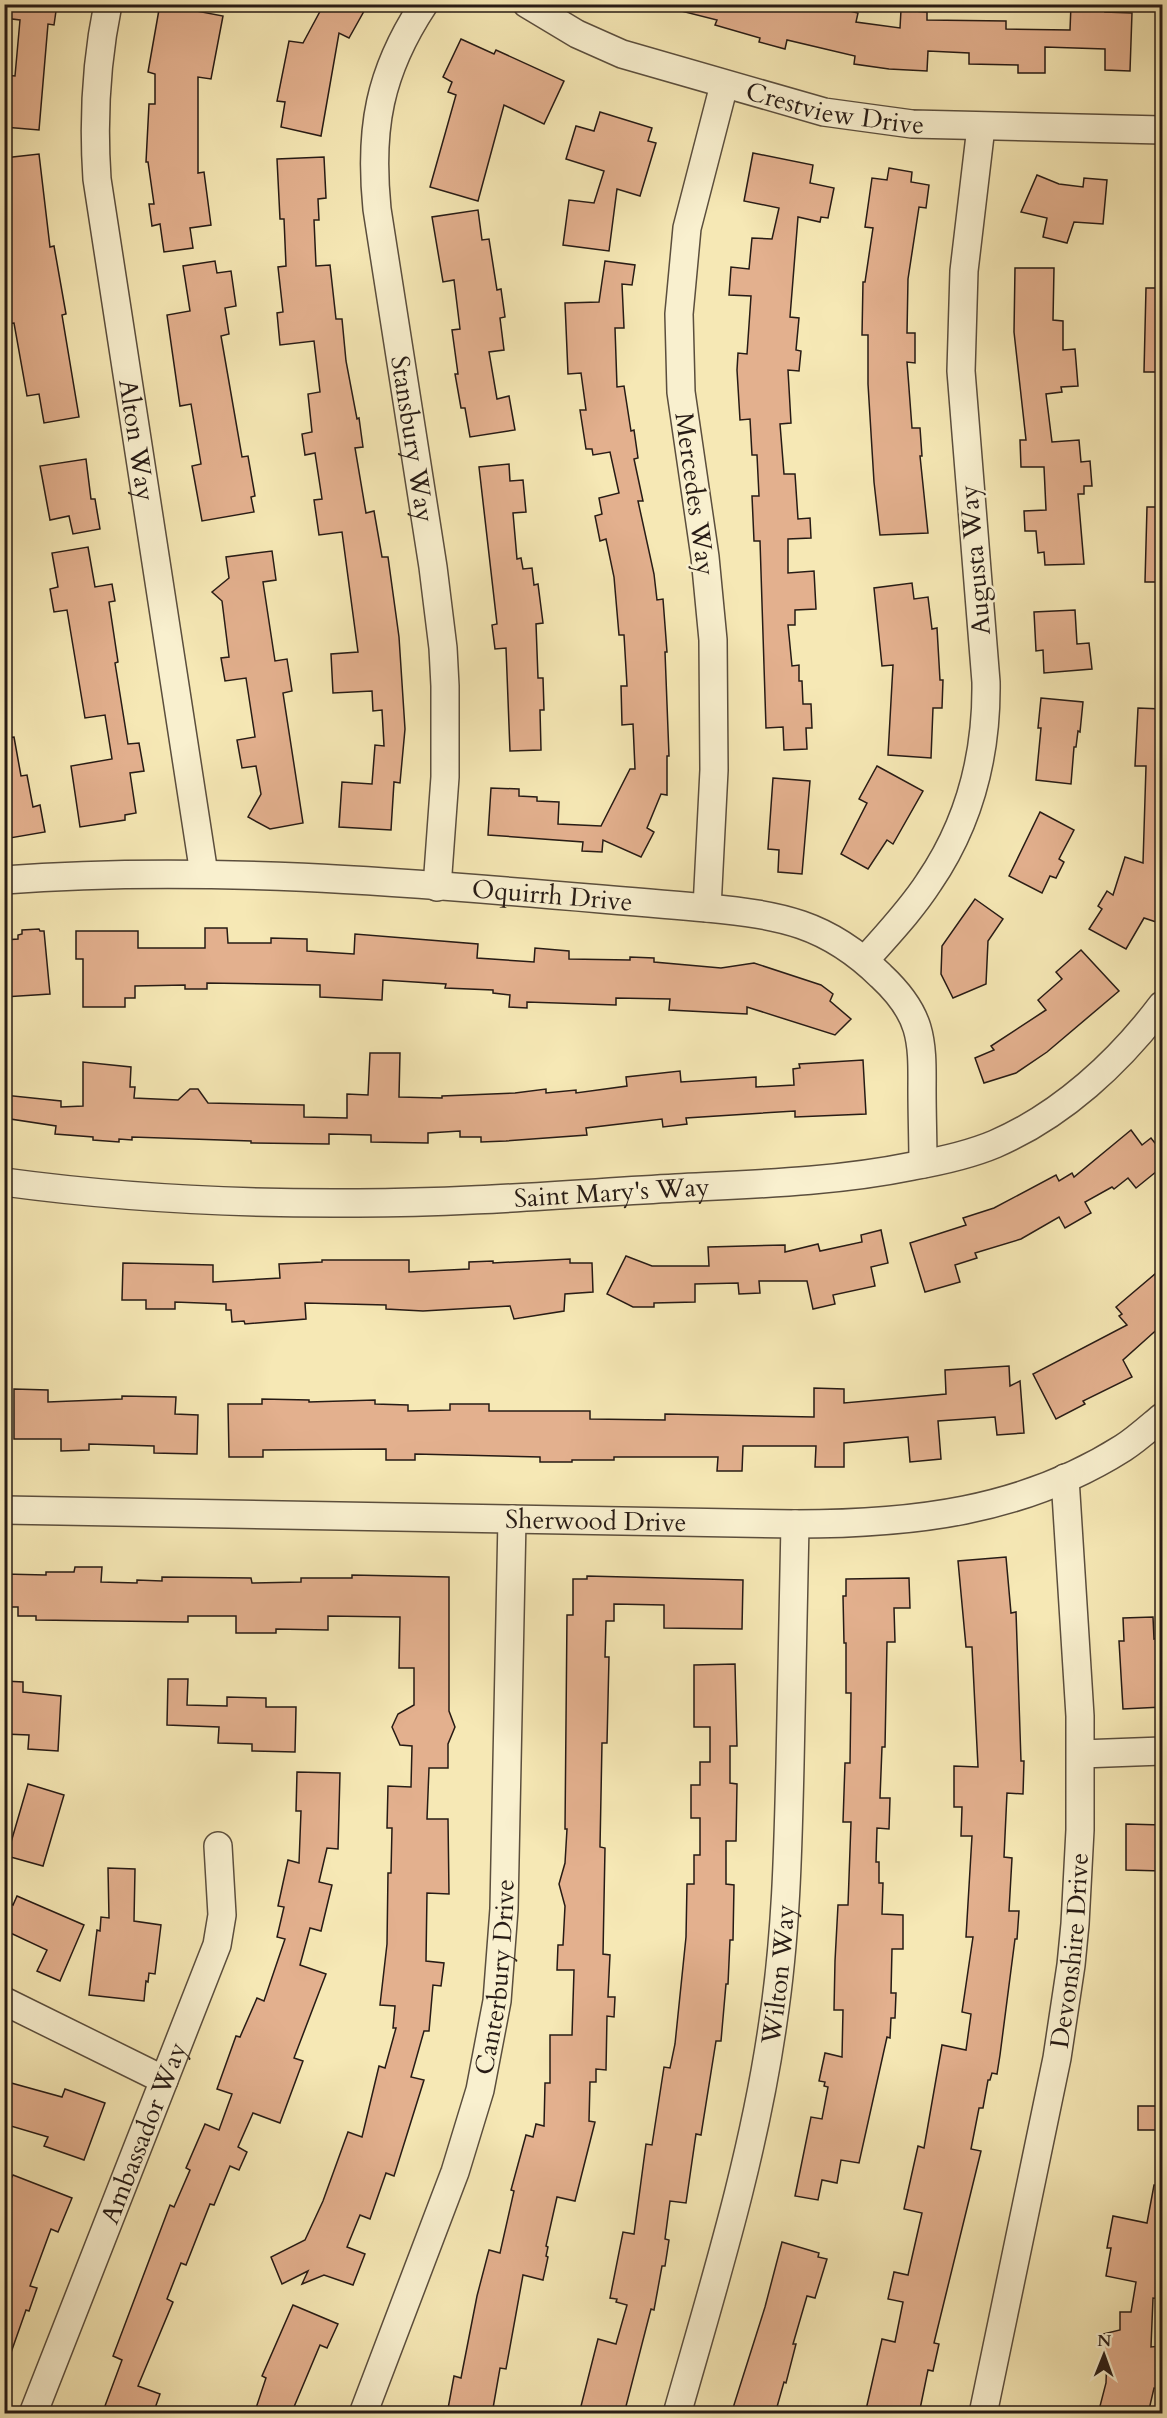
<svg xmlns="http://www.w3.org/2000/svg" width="1167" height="2418" font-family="Cardo,serif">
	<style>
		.building { fill: #e3b08e; stroke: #271b15; stroke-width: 1.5 }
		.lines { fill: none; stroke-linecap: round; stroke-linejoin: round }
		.minor-casing { stroke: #5b4e3d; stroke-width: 30 }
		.minor { stroke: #f9f0cf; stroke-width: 27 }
		.labels { text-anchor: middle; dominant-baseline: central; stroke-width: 5; stroke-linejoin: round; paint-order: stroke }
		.street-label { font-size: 26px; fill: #271b15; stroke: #f9f0cf }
	</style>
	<rect width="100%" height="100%" fill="#f6e8b5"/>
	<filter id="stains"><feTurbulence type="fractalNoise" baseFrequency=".00333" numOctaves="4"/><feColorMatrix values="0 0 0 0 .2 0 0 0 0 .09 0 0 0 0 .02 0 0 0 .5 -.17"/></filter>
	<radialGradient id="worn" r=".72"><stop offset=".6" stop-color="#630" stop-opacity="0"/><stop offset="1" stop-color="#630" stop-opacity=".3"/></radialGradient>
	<!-- building -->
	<g class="building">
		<path d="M4,4H57L54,25L48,24L39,130L4,127V75L15,76L20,20L4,18Z"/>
		<path d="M160,4L223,16L211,79L198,77V173L204,172L211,225L190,228L193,248L164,252L160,224L152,226L149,204H154L148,162H146L149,104H155V74L148,72Z"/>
		<path d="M324,4H368L349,38L339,33L321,136L281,127L285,102L277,101L289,41L303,43Z"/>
		<path d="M682,4H787L808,10L810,4H821L858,13L856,22L900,28L901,10L927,12V20L1006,21V29L1070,30L1071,5L1106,6L1105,12L1132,13L1130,71L1105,70V49L1045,47V73H1018V65L969,64V53L928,51L927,71L889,69L854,64L855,56L787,40L785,49L759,42L760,38L715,25L717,20L681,11Z"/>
		<path d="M461,39L494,54L496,50L564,81L544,124L504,105L478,201L430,187L456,95L448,92L452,82L443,77Z"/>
		<path d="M600,112L652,128L648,141L656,143L640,196L617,189L609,251L563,245L569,200L594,203L604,171L566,159L576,126L594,131Z"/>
		<path d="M753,153L813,165L810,183L834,188L828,218L821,217L820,222L798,217L790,317L799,318L796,350L801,351L799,371L788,370L791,423L780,424L784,474H795L798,519L810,518L811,538L788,539V573L814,571L816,609L795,610V625H788L792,666L799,665V681H802L803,704H811L812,728H806L807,749L784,750L783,727L766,728L760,541H754L752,496H759L757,455H752L750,419L740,420L737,370L738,353L747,354L751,296L729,295L731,267L749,269L752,238L772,239L779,208L744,201Z"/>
		<path d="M39,154L50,247L54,246L66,314L62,315L79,417L44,423L39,394L27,396L14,323L4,324V253H8L4,214V158Z"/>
		<path d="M324,157L326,198L318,199L319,220H314L316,266L330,265L336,319H342L346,361L357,419L359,418L363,447L355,448L366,513L374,511L382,557H388L399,637L405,729L400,783L394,782L391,830L339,827L342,782L372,784L375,745L384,746L382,710L373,711L372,691L333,693L331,654L358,652L342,532L319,535L314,500L322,499L315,453L305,455L302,434L312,432L308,394L320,392L314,341L280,345L277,313L283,312L278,267L286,266L284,219H280L277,159Z"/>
		<path d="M889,168L912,172L911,182L929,185L926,208L919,207L908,279L907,333H915V363L907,362L912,428H920L922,456H920L928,533L880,535L874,482L868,384V335H862L863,282H865L873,228L865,227L872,178L887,180Z"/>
		<path d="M1037,175L1059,184L1083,187L1084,178L1107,180L1103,224L1074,222L1067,243L1043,237L1047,218L1021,212Z"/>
		<path d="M478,210L482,240L489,239L497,290L501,289L505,317L500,318L504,350L489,352L497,399L509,396L515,430L470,437L465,408H461L455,374H458L452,330L460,329L454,280L443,282L432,217Z"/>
		<path d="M215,261L217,273L231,271L236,306L225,308L229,334L221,336L242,457L248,456L255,496L251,497L254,512L202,521L192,466L201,464L191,404L180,406L167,315L190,311L183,266Z"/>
		<path d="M605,261L635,265L632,285L622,284L624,328H615L617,387L624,386L631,431L634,430L638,458L634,459L643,501H638L654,574L657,600L663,599L667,652H665L669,756H667V795L661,794L647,828L654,832L641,857L603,840L602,852L582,851L583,842L488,835L491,788L519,789V796L537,797V801L559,802L558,824L601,826L630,769H635L633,724L622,725L621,686H627L624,635H619L614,577L606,539L600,541L595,516L602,514L599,498L619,493L610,452L593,455L592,449H586L580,410H586L581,373L568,374L565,303L599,302Z"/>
		<path d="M1015,268H1054L1053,320L1063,321V350L1075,349L1078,386L1061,387L1062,392L1046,394L1052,442L1079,440L1081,462L1090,461L1092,486H1084V494H1078L1084,564L1045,565L1044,552L1038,553L1036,531H1025L1024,511L1046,510L1044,467H1021L1020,440H1026L1014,332Z"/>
		<path d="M1146,288H1162V372H1144Z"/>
		<path d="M86,459L91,499H95L100,529L73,534L69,516L50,520L40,466Z"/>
		<path d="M509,464L510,481L523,480L526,512L513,513L517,559L521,558L523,569L532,568L534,585L538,584L543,623L536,624L538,678H543L544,710H540L541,750L510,751L506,648L495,649L492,625L497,624L479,467Z"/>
		<path d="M1147,507H1162V582H1145Z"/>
		<path d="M88,547L95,587L112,584L115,601L109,602L118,662L115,663L128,744L139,743L144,771L130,773L136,813L125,815V820L80,827L71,766L112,759L105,715L85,718L67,610L54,612L50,589L58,587L52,553Z"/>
		<path d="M272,551L276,580L263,582L275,661L287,659L292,691L283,693L303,823L270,829L248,817L261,794L256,766L242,768L237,740L255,737L246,678L225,681L221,658L229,657L222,601L212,592L229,578L226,557Z"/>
		<path d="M912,583L914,599L928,597L932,629L937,628L940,680H943L942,708H933L931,758L888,755L893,665L882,666L874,588Z"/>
		<path d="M1075,610L1077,644L1089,643L1092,669L1044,673L1043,650L1036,651L1034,612Z"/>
		<path d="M1041,698L1083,702L1080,732L1078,731L1076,747H1074L1071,784L1036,780L1041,728H1038Z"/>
		<path d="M1138,708L1162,709V866L1156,890L1162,892V924L1144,918L1126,949L1089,929L1102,909L1098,906L1107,891L1113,895L1125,857L1143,863L1146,766H1135Z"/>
		<path d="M14,737L21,776L27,775L33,807L40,805L45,832L10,838L6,816H4V738Z"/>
		<path d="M877,766L923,791L893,844L887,840L868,869L841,854L867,803L859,799Z"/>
		<path d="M773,778L810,781L802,874L778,872L779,850L768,849Z"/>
		<path d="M1040,812L1074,830L1059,859L1064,862L1056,878L1050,876L1042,893L1009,876Z"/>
		<path d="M975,899L1003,919L988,941L986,984L953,998L941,974L942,946Z"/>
		<path d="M205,928H227L228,943H271V938L307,939V951L354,954L355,934L478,944L477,958L534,962L535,948L569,951V959L630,960V957L654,958V962L721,968L754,963L821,985L833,994L830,1001L851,1019L835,1035L747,1007V1014L669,1010L670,999L616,998V1005L527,1002V1008L509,1007L510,995L493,993V990L445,988L446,984L383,980L382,1000L320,997V985L207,983V989H185V985L135,986V998H125V1007H83V959H76V931H138V948H205Z"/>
		<path d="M39,929L40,931H44L50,994L4,997V940L18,939V935L22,934V930Z"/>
		<path d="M1081,950L1119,991L1047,1052L1016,1073L984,1083L975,1058L994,1050L991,1046L1046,1010L1038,1000L1062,979L1056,972Z"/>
		<path d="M370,1053H400L399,1097L442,1098V1096L515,1093L546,1089V1093L576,1090V1093L627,1086L626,1077L680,1071L681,1082L756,1077V1087L794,1085L793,1069L800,1068L799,1064L863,1060L866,1114L795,1117V1111L686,1118L687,1124L663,1127L662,1119L586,1128L587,1135L506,1141L481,1142V1137H460V1131L428,1133V1143L371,1142V1135L329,1134V1144L251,1143V1141L132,1137V1140L119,1139V1142L93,1140V1137L55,1134L56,1126L4,1118V1095L61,1101V1107L83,1106V1062L131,1067L130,1087H135L134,1098L178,1100L190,1089H198L208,1103L304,1105V1117L347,1118V1094L368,1095Z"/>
		<path d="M1131,1130L1142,1145L1151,1138L1162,1152V1167L1136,1188L1128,1178L1114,1189L1112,1187L1085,1202L1091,1213L1065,1228L1059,1217L1021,1239L975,1253L977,1258L955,1265L960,1282L925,1292L910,1243L966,1225L963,1218L994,1208L1056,1175L1059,1181L1072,1173L1074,1177Z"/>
		<path d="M881,1230L888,1263L871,1267L875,1286L833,1295L835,1304L813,1309L807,1281H759L760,1293L739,1294L738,1283L695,1284V1302L654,1303V1307H633L607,1294L626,1256L652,1266H709L708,1247L785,1245V1252L818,1244L820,1251L862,1242L861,1235Z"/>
		<path d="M570,1259V1263H592L593,1292L565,1294L564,1311L514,1319L510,1306L423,1311L386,1309V1305L305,1303L306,1319L245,1324L244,1321L232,1322L231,1310H226V1304L175,1302V1309H146V1300H122L123,1263L213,1265V1282L280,1278L279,1264L322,1262V1260H409V1272L469,1269V1262L493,1261V1263Z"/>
		<path d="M1162,1268V1325L1123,1360L1132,1377L1083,1401L1085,1404L1056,1419L1033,1374L1127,1325L1119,1316L1122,1314L1116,1307Z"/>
		<path d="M1009,1366L1010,1386L1020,1381L1024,1433L997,1435L995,1417L938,1421L941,1459L910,1462L908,1437L844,1443V1467H815L816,1446H743L742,1471H717L718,1457H614V1460H572V1462H540V1457L415,1454V1460H386V1449L263,1450V1457H229L228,1404H262V1399L309,1400V1402L375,1400V1404L408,1405V1411L450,1410V1404H489V1411H590V1419L665,1420V1414L814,1417V1388L844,1389V1403L946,1394L945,1370Z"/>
		<path d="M14,1389L48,1390V1402L122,1399V1396L176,1397L175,1414L198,1415L197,1454L154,1453V1446L89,1444V1450L61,1451V1439H14Z"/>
		<path d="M1006,1557L1011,1613L1016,1612L1021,1761H1024L1023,1794L1007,1793L1004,1857L1012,1858L1009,1911H1019L1017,1939H1015L1000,2055L997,2074L992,2073L990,2080H988L983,2108H979L971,2149L981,2151L934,2343L939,2344L933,2371L928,2370L919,2414H865L882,2339L895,2342L903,2302L888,2299L894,2272L908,2275L922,2213L904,2209L918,2146L924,2148L942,2045L966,2050L971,2014L962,2012L973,1937H966L972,1836H961L962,1807H954V1766L978,1767L972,1647H966L958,1561Z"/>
		<path d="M75,1567H102L101,1582L137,1583V1580L162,1581V1577L251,1578L252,1583L301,1582V1578H352V1575L449,1577V1711L455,1727L448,1744V1768H429L427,1819H448L449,1894L427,1893L426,1961L444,1963L441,1986L433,1985L429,2031H424L411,2077L424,2080L394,2176L386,2173L370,2219L360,2215L347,2247L365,2254L353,2285L324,2275L302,2284L308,2271L282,2284L271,2257L305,2240L323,2201L348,2132L362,2137L379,2066L385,2068L396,2028H393L395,2006L380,2005L387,1944L388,1873H391L392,1828H387L388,1786L411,1787L412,1746L400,1745L392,1727L398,1714L414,1705V1668H399L400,1617L328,1616V1630L276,1629V1633H236V1616H188V1622L36,1620V1616H18V1607H4V1574L46,1575V1572H74Z"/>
		<path d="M587,1576L743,1580L742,1629L664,1628V1605L614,1604V1621H606L605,1657H609L607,1743H602L600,1847L605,1848L603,1954L610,1955L608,1997H615L614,2017L607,2016L606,2070L596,2069V2082H590L589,2121L595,2122L575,2201L557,2197L546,2246L548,2247L546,2256L548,2257L543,2280L523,2275L506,2369L500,2368L492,2414H447L454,2376L461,2378L477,2296L489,2250L500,2253L514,2191L511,2190L526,2135L533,2137L536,2124L544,2126L545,2083H550V2035H572L574,1970H557L558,1945H563L565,1906L559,1884L565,1863L567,1829H565L567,1615H573V1579H587Z"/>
		<path d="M909,1578L910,1608H894L895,1642H887L885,1747H882L880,1798H890L889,1829L877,1828L876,1862H879V1883H883L882,1914L903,1915V1949H892L891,1993H896L895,2018H891L890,2038L887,2037L859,2163L841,2160L837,2183L822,2180L818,2200L795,2196L811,2117L822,2119L828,2087L824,2086L825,2082L819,2081L825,2053L842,2057L843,2010H834L835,1961L838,1905H848L851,1822H843L845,1763H850L851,1693H846V1643H844L843,1596H846V1579Z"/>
		<path d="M1153,1617L1154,1639L1157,1638L1159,1656H1162V1707L1123,1709L1119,1641H1124L1123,1618Z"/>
		<path d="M735,1664L737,1746H730V1783L737,1784L736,1841H726V1884L734,1885L733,1940H730L728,1984H726L721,2041H716L701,2135L696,2134L686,2203L670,2201L665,2239L669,2240L665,2266H662L654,2310L651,2309L624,2414H579L598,2339L616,2344L627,2305L616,2302L617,2299L610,2298L623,2232L634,2234L646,2144L652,2145L664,2067L670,2068L675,2044L686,1937L687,1884H694V1855H700V1818H691V1785H700V1762H710V1727H694V1665Z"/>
		<path d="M168,1679H188L187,1705L227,1706V1697L266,1698V1707H296L295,1752L252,1751V1744L218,1743L219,1727L167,1725Z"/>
		<path d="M4,1681L23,1682V1692L61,1696L58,1751L28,1749L29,1735L4,1734Z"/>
		<path d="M297,1772L340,1773L338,1849L327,1848L319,1882L332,1885L321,1931L310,1928L300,1965L326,1974L294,2058L303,2061L280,2123L253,2113L238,2147L247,2152L239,2170L230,2166L214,2205L210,2204L186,2265L181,2263L167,2299L173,2302L138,2386L160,2394L153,2414H102L122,2360L113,2356L170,2205L174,2207L190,2170L186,2168L205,2124L219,2130L232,2094L217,2089L236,2036L240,2037L257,1998L264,2001L285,1939L277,1937L284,1907L278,1906L288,1860L299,1863L301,1811H296Z"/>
		<path d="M28,1784L64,1795L43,1866L7,1856Z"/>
		<path d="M1126,1824L1162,1825V1871L1126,1870Z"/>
		<path d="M108,1868L135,1869L134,1921L161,1925L155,1974L149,1973L148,1982L146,1981L144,2001L89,1995L97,1930L100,1931L101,1917L109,1918Z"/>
		<path d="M17,1896L84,1925L60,1981L37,1971L47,1950L4,1930V1898L13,1905Z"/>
		<path d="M4,2081L62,2097L65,2089L105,2103L84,2160L44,2146L48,2137L4,2124Z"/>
		<rect x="1138" y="2106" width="24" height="24"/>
		<path d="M13,2175L72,2198L58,2232L51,2229L30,2286L37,2288L29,2311L26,2310L7,2364H4V2193Z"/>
		<path d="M1154,2185L1162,2186V2299L1153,2298L1151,2347L1161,2346L1160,2389L1154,2388L1148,2414H1112L1099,2410L1106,2383L1107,2355L1099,2335L1120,2330V2312H1131L1136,2282L1106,2276L1111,2248H1107L1113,2216L1147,2223Z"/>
		<path d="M782,2242L819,2253L818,2257L827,2259L815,2298L807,2296L793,2344H796L786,2383L784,2382L775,2414H751L733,2408L765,2307Z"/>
		<path d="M293,2305L338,2324L327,2348L320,2345L291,2414H254L266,2378L262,2376Z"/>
	</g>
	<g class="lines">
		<!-- minor casing -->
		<g class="minor-casing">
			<g id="minor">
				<path id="s1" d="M108,4C96,62 93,120 97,179L204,874"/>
				<path id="s2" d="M424,4C379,72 369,129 377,209L433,567L443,648L445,686V777L437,887"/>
				<path id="s3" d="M527,4L577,34L622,54L824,112L912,124L1162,130"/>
				<path id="s4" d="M4,880C239,862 473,889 707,908C780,915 827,923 881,976C896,990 911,1008 917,1028C923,1048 922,1071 922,1091C922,1116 923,1140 923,1164"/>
				<path d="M707,908L714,770L713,640L705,557L681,392L679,314L687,228L724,85"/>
				<path d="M865,960C887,935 911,910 929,882C970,822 987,755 986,682L961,371L964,271L981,127"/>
				<path id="s5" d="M4,1182C122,1198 240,1204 358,1203C464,1203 570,1194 676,1188C755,1184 835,1182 913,1166C941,1161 969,1155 995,1144C1062,1115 1119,1062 1162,1005"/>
				<path id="s6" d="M4,1510L795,1524C911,1524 1022,1512 1123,1448C1137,1439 1150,1427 1162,1417"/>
				<path d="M1081,1754L1162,1751"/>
				<path d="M4,2001L164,2080"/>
				<path id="s7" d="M33,2414L217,1945L222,1915L218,1846"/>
				<path id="s8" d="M363,2414L455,2172L480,2090L497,2001L504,1909L512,1519"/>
				<path id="s9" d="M677,2414C714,2284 754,2156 773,2022C786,1937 788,1851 790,1764C791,1684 793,1604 795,1524"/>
				<path id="s10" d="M983,2414L1057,2058L1071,1965L1075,1924L1080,1830V1716L1065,1478"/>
			</g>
		</g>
		<!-- minor -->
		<use href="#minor" class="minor"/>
	</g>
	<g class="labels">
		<!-- street labels -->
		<g class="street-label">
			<text stroke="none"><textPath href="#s3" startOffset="328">Crestview Drive</textPath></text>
			<text stroke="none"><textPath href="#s1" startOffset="440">Alton Way</textPath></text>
			<text stroke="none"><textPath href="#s2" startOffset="448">Stansbury Way</textPath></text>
			<text transform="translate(695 494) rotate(82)">Mercedes Way</text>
			<text transform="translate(975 560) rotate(-95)">Augusta Way</text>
			<text stroke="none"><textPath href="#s4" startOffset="549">Oquirrh Drive</textPath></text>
			<text stroke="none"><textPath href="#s5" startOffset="609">Saint Mary's Way</textPath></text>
			<text stroke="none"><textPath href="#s6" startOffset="592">Sherwood Drive</textPath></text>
			<text stroke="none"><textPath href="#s10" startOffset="472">Devonshire Drive</textPath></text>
			<text stroke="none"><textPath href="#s9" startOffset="452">Wilton Way</textPath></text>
			<text stroke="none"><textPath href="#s8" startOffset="459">Canterbury Drive</textPath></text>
			<text stroke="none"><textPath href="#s7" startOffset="302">Ambassador Way</textPath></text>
		</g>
	</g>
	<!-- margin -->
	<rect width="1167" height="2418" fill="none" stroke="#f6e8b5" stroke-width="24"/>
	<rect x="6" y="6" width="1155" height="2406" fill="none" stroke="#271b15" stroke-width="3"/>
	<rect x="12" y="12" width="1143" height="2394" fill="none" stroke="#271b15" stroke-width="1.5"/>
	<!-- north arrow -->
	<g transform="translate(1104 2355) rotate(1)" stroke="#f9f0cf" stroke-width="4.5" paint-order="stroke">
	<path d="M0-4.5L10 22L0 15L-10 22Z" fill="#271b15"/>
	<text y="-9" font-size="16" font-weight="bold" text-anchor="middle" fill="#271b15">N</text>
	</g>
	<rect width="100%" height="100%" filter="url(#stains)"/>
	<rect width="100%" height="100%" fill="url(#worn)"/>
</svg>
